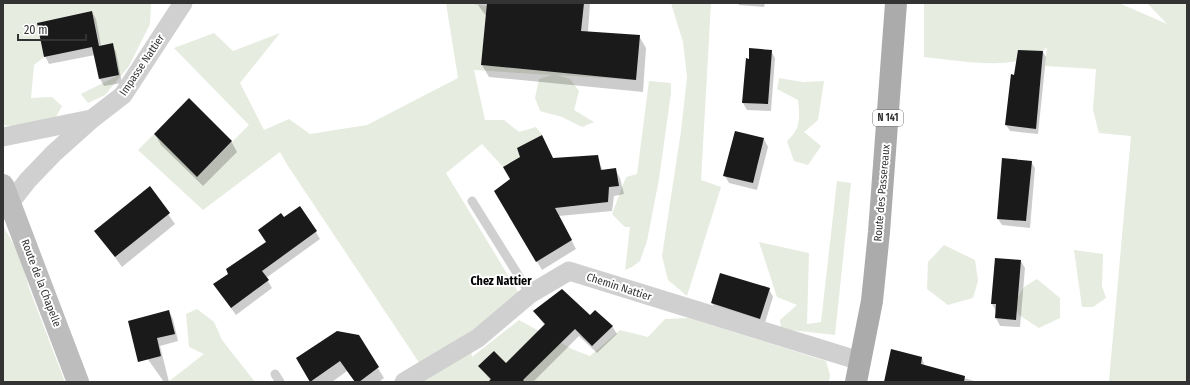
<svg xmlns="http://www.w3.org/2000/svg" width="1190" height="385" font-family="'Fira Sans Condensed',sans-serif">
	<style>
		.green { fill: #e6ecdf }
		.shadow { fill: #0003 }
		.building { fill: #1a1a1a }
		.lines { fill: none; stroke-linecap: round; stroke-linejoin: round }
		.lane { stroke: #d0d0d0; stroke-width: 9 }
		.street { stroke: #d0d0d0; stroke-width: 19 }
		.secondary { stroke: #bdbdbd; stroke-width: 22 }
		.primary { stroke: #ababab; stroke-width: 22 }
		.labels { text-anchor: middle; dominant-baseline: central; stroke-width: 4; stroke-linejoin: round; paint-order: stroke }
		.shield { fill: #fff; stroke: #707070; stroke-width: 1 }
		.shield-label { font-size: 10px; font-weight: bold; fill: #333 }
		.street-label { font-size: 11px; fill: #333; stroke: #fff }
		.neighbourhood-label { font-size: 12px; font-weight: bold; fill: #000; stroke: #fff }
	</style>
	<rect width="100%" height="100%" fill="#fff"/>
	<!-- green -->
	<g class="green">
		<path d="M3,3H151L150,24L129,66L105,95L88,103L81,94L119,75L113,43L100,45L92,11L37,23L44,57L34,65L31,98L52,97L62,106L56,117L23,127L3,125Z"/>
		<path d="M446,3H477V5L487,6L481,65L636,80L557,75L570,79L579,91L574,110L594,122L582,127L562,117L540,111L535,98L539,79L552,75L474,70L485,120H504L519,132L536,127L542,135L517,148L520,157L503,167L482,144L446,173L523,300L470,342L472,357L519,320L574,350L590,356L620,330L648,337L665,319L689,318L826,361L830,375L829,382H391H404L424,370L288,166L280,152L203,210L138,150L154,134L197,177L249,125L174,48L214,33L233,51L280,33L240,83L264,130L289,119L310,134L367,125L458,78Z"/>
		<path d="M671,3H711L701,180L721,187L687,296L668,280L662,256L681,131L687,77L683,42Z"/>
		<path d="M924,3H1119L1167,24L1147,3H1187V382L1109,381L1131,136L1099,133L1093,110L1096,69L1045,66L1047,47C1020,74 959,60 924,57Z"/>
		<path d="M779,78L803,82L824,81L818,120L804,132L821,146L808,165L794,161L787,141C801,129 800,118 798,100L777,89Z"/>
		<path d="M649,81L671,83V93L659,179L647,241L640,261L632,267L625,270L630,227H625L612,214L626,177L637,174Z"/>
		<path d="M837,181L851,183L835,335L781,329L780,320L797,305L777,297L759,242L809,253L807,324L821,322Z"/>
		<path d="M3,212V226L21,257L29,288L65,382H3Z"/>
		<path d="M944,245L975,260L978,281L973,298L948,305L927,289L928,262Z"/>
		<path d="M1074,250L1103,254L1102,286L1106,298L1093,307H1082Z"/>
		<path d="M1037,279L1060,298V318L1039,328L1019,315L1014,304L1024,287Z"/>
		<path d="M197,309L214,322L222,340L255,382H168L204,354L189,347L186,314Z"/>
	</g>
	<!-- shadow -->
	<g class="shadow">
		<path d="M472,3H590L588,32L639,36L646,48L643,92L489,77L482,65L487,17L478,5Z"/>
		<path d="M738,3H765L764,7L739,5Z"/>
		<path d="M92,12L96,19L101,46L112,44L116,52L122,83L104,86L100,79L95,55L49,64L45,56Z"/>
		<path d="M771,51L775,58L771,111L747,110L743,103L750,60Z"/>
		<path d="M1043,52L1046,57L1038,134L1010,131L1006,125L1014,76Z"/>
		<path d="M155,134L231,141L237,152L203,186L161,145Z"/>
		<path d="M764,139L768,147L757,190L729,183L725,176Z"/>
		<path d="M597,156L603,171L615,169L620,178L624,194L614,196L612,211L559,216L576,249L542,270L495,191L511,179L553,159Z"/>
		<path d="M1031,162L1035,168L1030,228L1002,225L998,219Z"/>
		<path d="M150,188L175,224L122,267L96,231Z"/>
		<path d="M284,218L316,232L320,239L266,278L272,288L236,315L214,284L229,274L267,242Z"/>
		<path d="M1021,261L1025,268L1020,327L1000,326L996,318V311L992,304Z"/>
		<path d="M769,289L773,297L764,326L716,310L712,303Z"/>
		<path d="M169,311L173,319L178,341L160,346L169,382H164L147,358L141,361L137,354Z"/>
		<path d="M534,311L590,316L612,326L617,334L597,353L579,336L533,382H492L479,366L506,365L545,326Z"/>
		<path d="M358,336L384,378L379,382H355L347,371L332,382H311L303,369Z"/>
		<path d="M922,358L925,367L978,382H885Z"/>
	</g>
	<!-- building -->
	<g class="building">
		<path d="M487,3H584L581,31L640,35L636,80L481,65Z"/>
		<path d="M92,11L99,46L113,43L119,75L99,79L92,47L44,57L37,23Z"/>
		<path d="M749,48L772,50L768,104L742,103L746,58L749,59Z"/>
		<path d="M1018,50L1043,51L1036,129L1005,125L1011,74L1014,75Z"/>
		<path d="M189,98L232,141L197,177L154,134Z"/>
		<path d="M735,131L764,138L753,183L723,176Z"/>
		<path d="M542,135L553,158L598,155L601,170L616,168L619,186L609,187L608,202L555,208L572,240L536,262L494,191L510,179L503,167L520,157L517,148Z"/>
		<path d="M1002,158L1032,161L1026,221L997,219Z"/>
		<path d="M150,186L170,213L115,257L94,231Z"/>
		<path d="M300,206L317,231L262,271L269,280L231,308L213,284L228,274L226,269L266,242L258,230L281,213L284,217Z"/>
		<path d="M995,258L1021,260L1016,320L995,318L996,304H991Z"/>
		<path d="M720,273L770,288L760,319L711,303Z"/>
		<path d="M562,289L590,315L595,310L613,326L592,346L575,329L523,380L525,382H488L491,379L478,366L494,351L506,363L545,324L533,311Z"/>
		<path d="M169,310L175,334L157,338L161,356L138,362L128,321Z"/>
		<path d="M337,331L359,335L379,367L359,382H355L340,361L310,382L296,358Z"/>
		<path d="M891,349L922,357L921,364L965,376L964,382H884Z"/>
	</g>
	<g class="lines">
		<!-- lane -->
		<g class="lane">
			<path d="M472,201L530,294"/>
			<path d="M275,374L280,382"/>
		</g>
		<!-- street -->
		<g class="street">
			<path d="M3,137L91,119"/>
			<path d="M10,203L28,180L54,153L92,119L123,95L183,3"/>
			<path d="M404,382L478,338L530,294L569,271L860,361"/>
		</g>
		<!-- secondary -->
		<path class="secondary" d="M3,185L78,382"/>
		<!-- primary -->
		<path class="primary" d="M856,382L872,301L879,232L896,3"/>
	</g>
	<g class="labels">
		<!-- shield labels -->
		<rect class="shield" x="873" y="110" width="30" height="16" rx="3"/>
		<g class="shield-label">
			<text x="888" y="118">N 141</text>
		</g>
		<!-- street labels -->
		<g class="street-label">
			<text transform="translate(142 65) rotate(-56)">Impasse Nattier</text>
			<text transform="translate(882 193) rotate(-85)">Route des Passereaux</text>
			<text transform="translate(41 283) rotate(69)">Route de la Chapelle</text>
			<text transform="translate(619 287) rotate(18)">Chemin Nattier</text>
		</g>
		<!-- neighbourhood labels -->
		<g class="neighbourhood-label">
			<text x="501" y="281">Chez Nattier</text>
		</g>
	</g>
	<!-- border -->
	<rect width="1190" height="385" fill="none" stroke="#333333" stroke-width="8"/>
	<!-- scale -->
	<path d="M18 34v6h68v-6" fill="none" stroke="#333333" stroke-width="2"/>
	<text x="24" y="34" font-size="12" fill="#333333" stroke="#ffffff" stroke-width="3" paint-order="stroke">20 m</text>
</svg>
